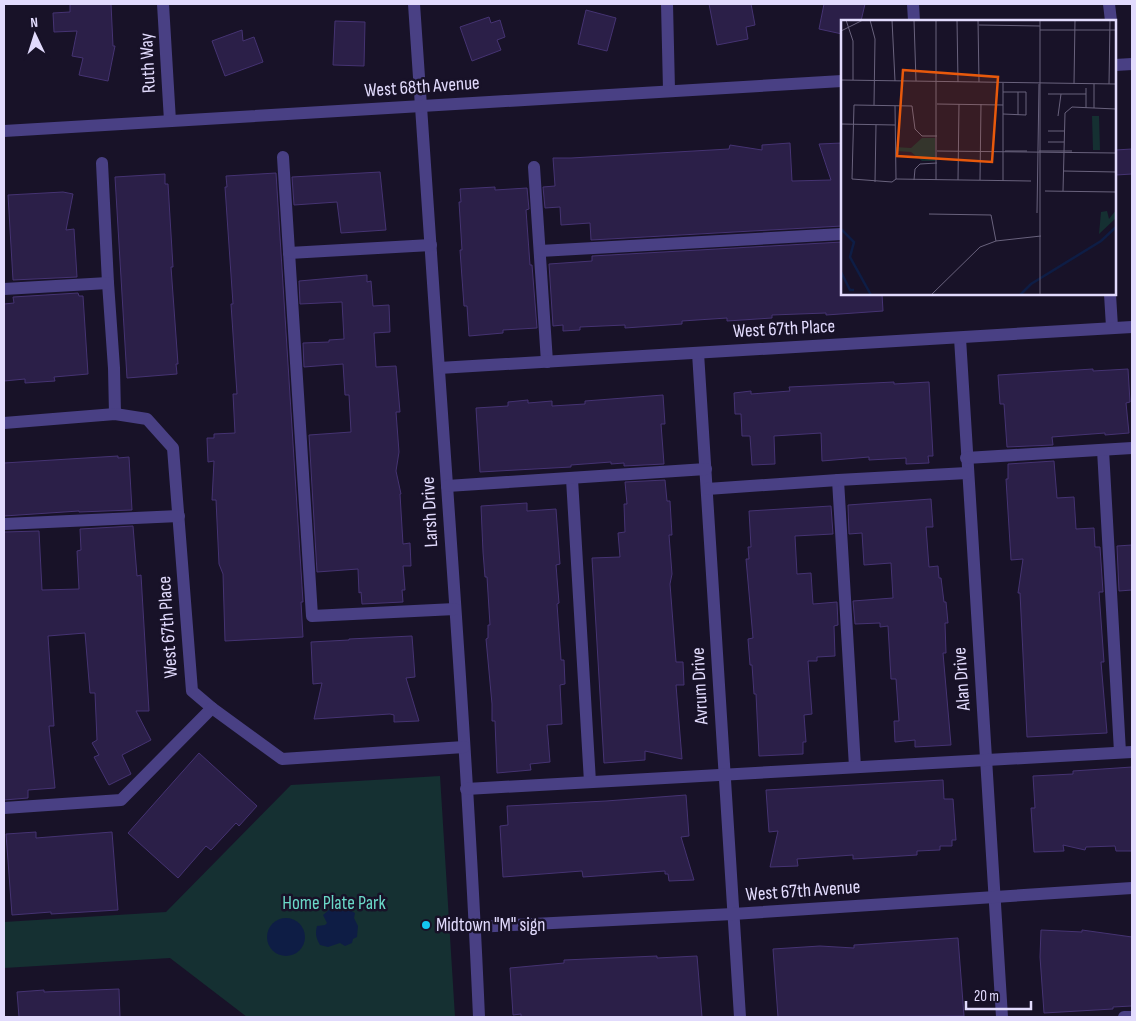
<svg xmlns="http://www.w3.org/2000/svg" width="1136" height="1021" font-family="'Sofia Sans Condensed',sans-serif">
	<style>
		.green { fill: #153032 }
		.water { fill: #0e1d45 }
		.building { fill: #2b1f48; stroke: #453372 }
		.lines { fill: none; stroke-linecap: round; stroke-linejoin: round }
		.minor { stroke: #494084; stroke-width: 12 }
		.poi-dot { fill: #13c5f0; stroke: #181228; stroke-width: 2 }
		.labels { text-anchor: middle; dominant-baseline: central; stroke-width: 5; stroke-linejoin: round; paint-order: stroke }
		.street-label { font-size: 19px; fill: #e2dbfd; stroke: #181228 }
		.park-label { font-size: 19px; fill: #6ad9c8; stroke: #181228 }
		.poi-label { font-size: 19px; fill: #e2dbfd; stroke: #181228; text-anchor: start }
		.inset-river { fill: none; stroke: #0e1d45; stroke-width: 2.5 }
		.inset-road { fill: none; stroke: #69627d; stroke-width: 1 }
		.view { fill: #e8590c; fill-opacity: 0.15; stroke: #e8590c; stroke-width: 2.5 }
		.inset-edge { fill: none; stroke: #e2dbfd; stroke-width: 2.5 }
	</style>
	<rect width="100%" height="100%" fill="#181228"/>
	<!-- green -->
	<path class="green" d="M440,776L455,1017H247L170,958L4,968V922L166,912L291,785Z"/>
	<!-- water -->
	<g class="water">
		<path d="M338,908L343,911L350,910L355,913L354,918L358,926L357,937L353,939L352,943L345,946L340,943L328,947L320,945C316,938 315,934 317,926L325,925L327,923L323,915L330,909Z"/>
		<circle cx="286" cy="937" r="19"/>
	</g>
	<!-- building -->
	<g class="building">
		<path d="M70,4H111L113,46H115L108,81L79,75L83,58L72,56L77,31L54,32L53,13L70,12Z"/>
		<path d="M709,4H751L755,25L746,27L748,39L717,45Z"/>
		<path d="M824,4H865L861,21H842V34L819,29Z"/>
		<path d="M586,10L616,18L607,51L578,44Z"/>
		<path d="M489,17L491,23L500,20L505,37L497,40L501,50L472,61L460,27Z"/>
		<path d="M335,21L365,22L364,66L333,65Z"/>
		<path d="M242,30L243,41L254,37L263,62L225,76L212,41Z"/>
		<path d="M790,143L792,181L831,180L819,144L842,143V226L591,240L590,223L561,225L560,207L545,208L543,187L555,186L553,158H571L729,149L730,145L762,150V145Z"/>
		<path d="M1132,149V174L1116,175L1115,150Z"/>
		<path d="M380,172L386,230L341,233L337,202L294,205L292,177Z"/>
		<path d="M276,173L303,602H301L303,637L225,641L223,574L219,564L216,500H212L214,461L208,462L207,438H214V434L235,433L233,394H237L231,304H233L225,187H227L226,176Z"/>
		<path d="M165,174V184H168L173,267H171L178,364H176L177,374L127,378L115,177Z"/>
		<path d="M495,187V190L527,188L529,209L526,210L530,265H532L537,328L503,330V333L469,336L467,306H464L460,250H462L459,202H461L460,189Z"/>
		<path d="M63,192L73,194L66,230L74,229L77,277L13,280L8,195Z"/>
		<path d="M842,242V294H882L883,311L826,315V313L772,315V318L727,321V318L682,321V324L625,328V325L580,327V330L563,331V325L553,326L549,264L592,261V256Z"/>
		<path d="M367,275V282L371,281L373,306L389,305L390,332L374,333L376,367L396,366L400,412H396L399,452L396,471L401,494H400L403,544L410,543L411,566H403L405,590H402L403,602L362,604L361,592L359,593L358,569L317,572L309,435L351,432L349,395H345L343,364L304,367L303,343L329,342V340L344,339L342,302L300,304L299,281Z"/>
		<path d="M78,293L79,296H83L88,374L54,377L55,381L25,383V379L4,381V304L14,303L13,297Z"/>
		<path d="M1093,369V371L1128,369L1130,402L1126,403L1129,433L1105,435V433L1052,437L1053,445L1007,447L1004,404H1000L998,375Z"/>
		<path d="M894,382V384L929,382L933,456H928L929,463L906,464V458L869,460V457L822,461L821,433L774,436L775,464L752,465L750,436H742L741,414H735L734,393L751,391V394L790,391L789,387Z"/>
		<path d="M663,395L665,424H661L664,464L624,466V463L611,464V462L571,465V467L480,472L476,408L508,406V402L528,400V403L552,401V406L585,404V401Z"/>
		<path d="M118,456V458L129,457L132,510L79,512V511L4,516V463Z"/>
		<path d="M1054,461L1057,498L1074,497L1076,529L1094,528L1095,547H1100L1103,592H1099L1104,662H1101L1107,733L1027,737L1020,593H1018L1023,559L1011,560L1006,479H1008V464Z"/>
		<path d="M665,480L667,501H670L672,535H669L672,574L670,584L676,662H683L684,685H676L682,759L645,751V760L604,763L592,558L620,557L618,533L625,532L624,504H627L625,482Z"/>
		<path d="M931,499L933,527H926L929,567L938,566L939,578H941L944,602H946L948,623H945L946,653H943L951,745L915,747V740L895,742L894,721H899L896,679H891L888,626L880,627V623L855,624L853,601L893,598L891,563L864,565L862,533L849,534L848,505Z"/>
		<path d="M527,503V511L556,509L560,564L556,565L559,603L557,604L561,660H564L565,684L560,685L562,724L547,725L550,762L530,764L531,770L497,773L495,721H492V704L486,639L488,638V625H490L487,577H485L483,552L481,506Z"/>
		<path d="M831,506L833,534L795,536L797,574L811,573L813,604L837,602L838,625L834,626L835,656L817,657V661H808L812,714L804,715L806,742H803V754L759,756L756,694H754L752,665H750L748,639L753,638L746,559H749L748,547H751L749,511Z"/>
		<path d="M133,526L137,576L141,575L149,711H136L151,740L122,755L131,774L109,785L94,757L99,755L92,743L97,740L95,693H90L85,633L48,636L54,726H49L55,788L28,790V798L4,800V532L39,531L42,590L79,589L77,551L81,550L80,529Z"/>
		<path d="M1132,545V590L1119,591L1117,546Z"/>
		<path d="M412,636L415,677L406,678L419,721L394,722V715L390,714L314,719L322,683L313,684L311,642L349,640V639Z"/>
		<path d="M199,753L257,806L239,826L236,823L211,850L206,846L178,878L128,833Z"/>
		<path d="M1132,767V851H1116L1115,846L1086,847L1085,850L1063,845L1064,851L1034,852L1031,808H1035L1033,776L1073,774V771Z"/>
		<path d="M943,780L944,799H953L956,840H952V846H940V850L917,851V855L853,859V855L797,859L798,866L770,867L778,831L769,832L766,790Z"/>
		<path d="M686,795L689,836L681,837L694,880L669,881L668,874H665V871L583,877L582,871L503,877L500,826L508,825L507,806L606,801Z"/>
		<path d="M36,832V838L112,832L118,910L51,914V912L12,915L6,834Z"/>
		<path d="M1041,930L1082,932V930L1132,937V1006L1113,1007V1009L1044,1013L1040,957Z"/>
		<path d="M958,938L964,1016L778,1017L773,949L820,946L854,948V945Z"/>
		<path d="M657,956V958L697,956L702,1017H521V1014L513,1015L510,968L564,963V960Z"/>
		<path d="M119,989L120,1017H19L17,992L44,990V992Z"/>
	</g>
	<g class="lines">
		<!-- minor -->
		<g class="minor">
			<path d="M163,4L170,121"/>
			<path d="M414,4C419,87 426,170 431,253C448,508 468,762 479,1017"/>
			<path d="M667,4L669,90"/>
			<path d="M913,4L914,21"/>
			<path d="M1109,4L1111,21"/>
			<path d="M1115,65L1132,64"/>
			<path d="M4,131L842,81"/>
			<path d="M283,157L312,616L455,609"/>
			<path d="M102,163L108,283L114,368L115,414"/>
			<path d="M534,167L547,362"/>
			<path d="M540,251L842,234"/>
			<path d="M289,253L431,245"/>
			<path d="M4,289L108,283"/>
			<path d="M1110,294L1112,327"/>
			<path d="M960,338L1002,1017"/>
			<path d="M698,353L740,1017"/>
			<path d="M439,368L1132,327"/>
			<path d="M4,423L115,414L147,419L173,448L192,691L212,708L282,759L464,747"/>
			<path d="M1103,450L1120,752"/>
			<path d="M966,458L1132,448"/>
			<path d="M572,479L590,782"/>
			<path d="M838,480L855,767"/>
			<path d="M447,486L706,469"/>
			<path d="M707,489L838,480L967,473"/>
			<path d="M4,524L179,516"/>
			<path d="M466,789L1132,752"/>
			<path d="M4,808L121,800L212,708"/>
			<path d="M475,927L733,914L1132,888"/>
			<path d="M1124,1017H1132"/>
		</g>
	</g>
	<!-- markers -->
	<circle class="poi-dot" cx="426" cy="925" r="5"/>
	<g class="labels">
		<!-- street labels -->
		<g class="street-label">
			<text transform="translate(148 63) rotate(-93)">Ruth Way</text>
			<text transform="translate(422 87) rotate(-4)">West 68th Avenue</text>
			<text transform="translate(784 329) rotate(-3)">West 67th Place</text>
			<text transform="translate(430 512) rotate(-93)">Larsh Drive</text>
			<text transform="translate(168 627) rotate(-94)">West 67th Place</text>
			<text transform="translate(962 679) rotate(-94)">Alan Drive</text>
			<text transform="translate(700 686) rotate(-93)">Avrum Drive</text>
			<text transform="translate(803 891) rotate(-4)">West 67th Avenue</text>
		</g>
		<!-- park labels -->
		<g class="park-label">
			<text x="334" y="903">Home Plate Park</text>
		</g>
		<!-- poi labels -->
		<g class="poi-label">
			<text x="436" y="925">Midtown "M" sign</text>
		</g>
	</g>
	<!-- overview -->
	<g transform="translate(841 20)">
		<rect width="275" height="275" fill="#181228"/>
		<path d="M251,96H258L259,130H252ZM81,118H94V141H81L70,132L54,131V127L70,128ZM275,190V198L258,214L260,192L266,191L268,199Z" fill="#153032"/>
		<path class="inset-river" d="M0,209L13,222L9,237L30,275M0,252L9,270H13M179,275L190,264L260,221L275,207"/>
		<path class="inset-road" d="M5,0L12,21V60M29,0L34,19L33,85M51,0L54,61M73,0L75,61M95,0V160M116,0L117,62M137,0L138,62M199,0V275M138,5L199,6M199,10H275M0,11L22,0M0,60L275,64M233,64L234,0M253,64V88M268,64L269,0M207,74H245M96,84L162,85M54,86L55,159M245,88V68M162,94L185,95V72H162M177,95V72M217,96L220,74M0,104L54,105M207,111H223M207,122H223M96,131L275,133M164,131H186M198,131H231M223,151L275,152M55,159L51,162L11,159L13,85L71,86L74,109L81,116H96M55,159L190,161M73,160L74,149L79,144L96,143M117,160L118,84M139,160L140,84M162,161V63M34,162L35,105M204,171L275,172M222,171L224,93L231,87L275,89M196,193L198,64M88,194L150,195L155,221M90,275L139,227L155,221L200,216"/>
		<path class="view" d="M62,50L157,57L151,142L56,136Z"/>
		<rect width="275" height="275" class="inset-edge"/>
	</g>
	<!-- border -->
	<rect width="1136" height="1021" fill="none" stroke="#e2dbfd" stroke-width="10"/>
	<!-- north arrow -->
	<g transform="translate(35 35) rotate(356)" stroke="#181228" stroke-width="4" paint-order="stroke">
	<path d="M0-4L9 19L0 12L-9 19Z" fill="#e2dbfd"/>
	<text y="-8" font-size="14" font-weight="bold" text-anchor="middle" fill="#e2dbfd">N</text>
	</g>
	<!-- scale -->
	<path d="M966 1001v8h65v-8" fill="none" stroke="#e2dbfd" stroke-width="2.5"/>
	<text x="974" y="1001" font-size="15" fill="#e2dbfd" stroke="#181228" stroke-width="4" paint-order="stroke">20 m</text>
</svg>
